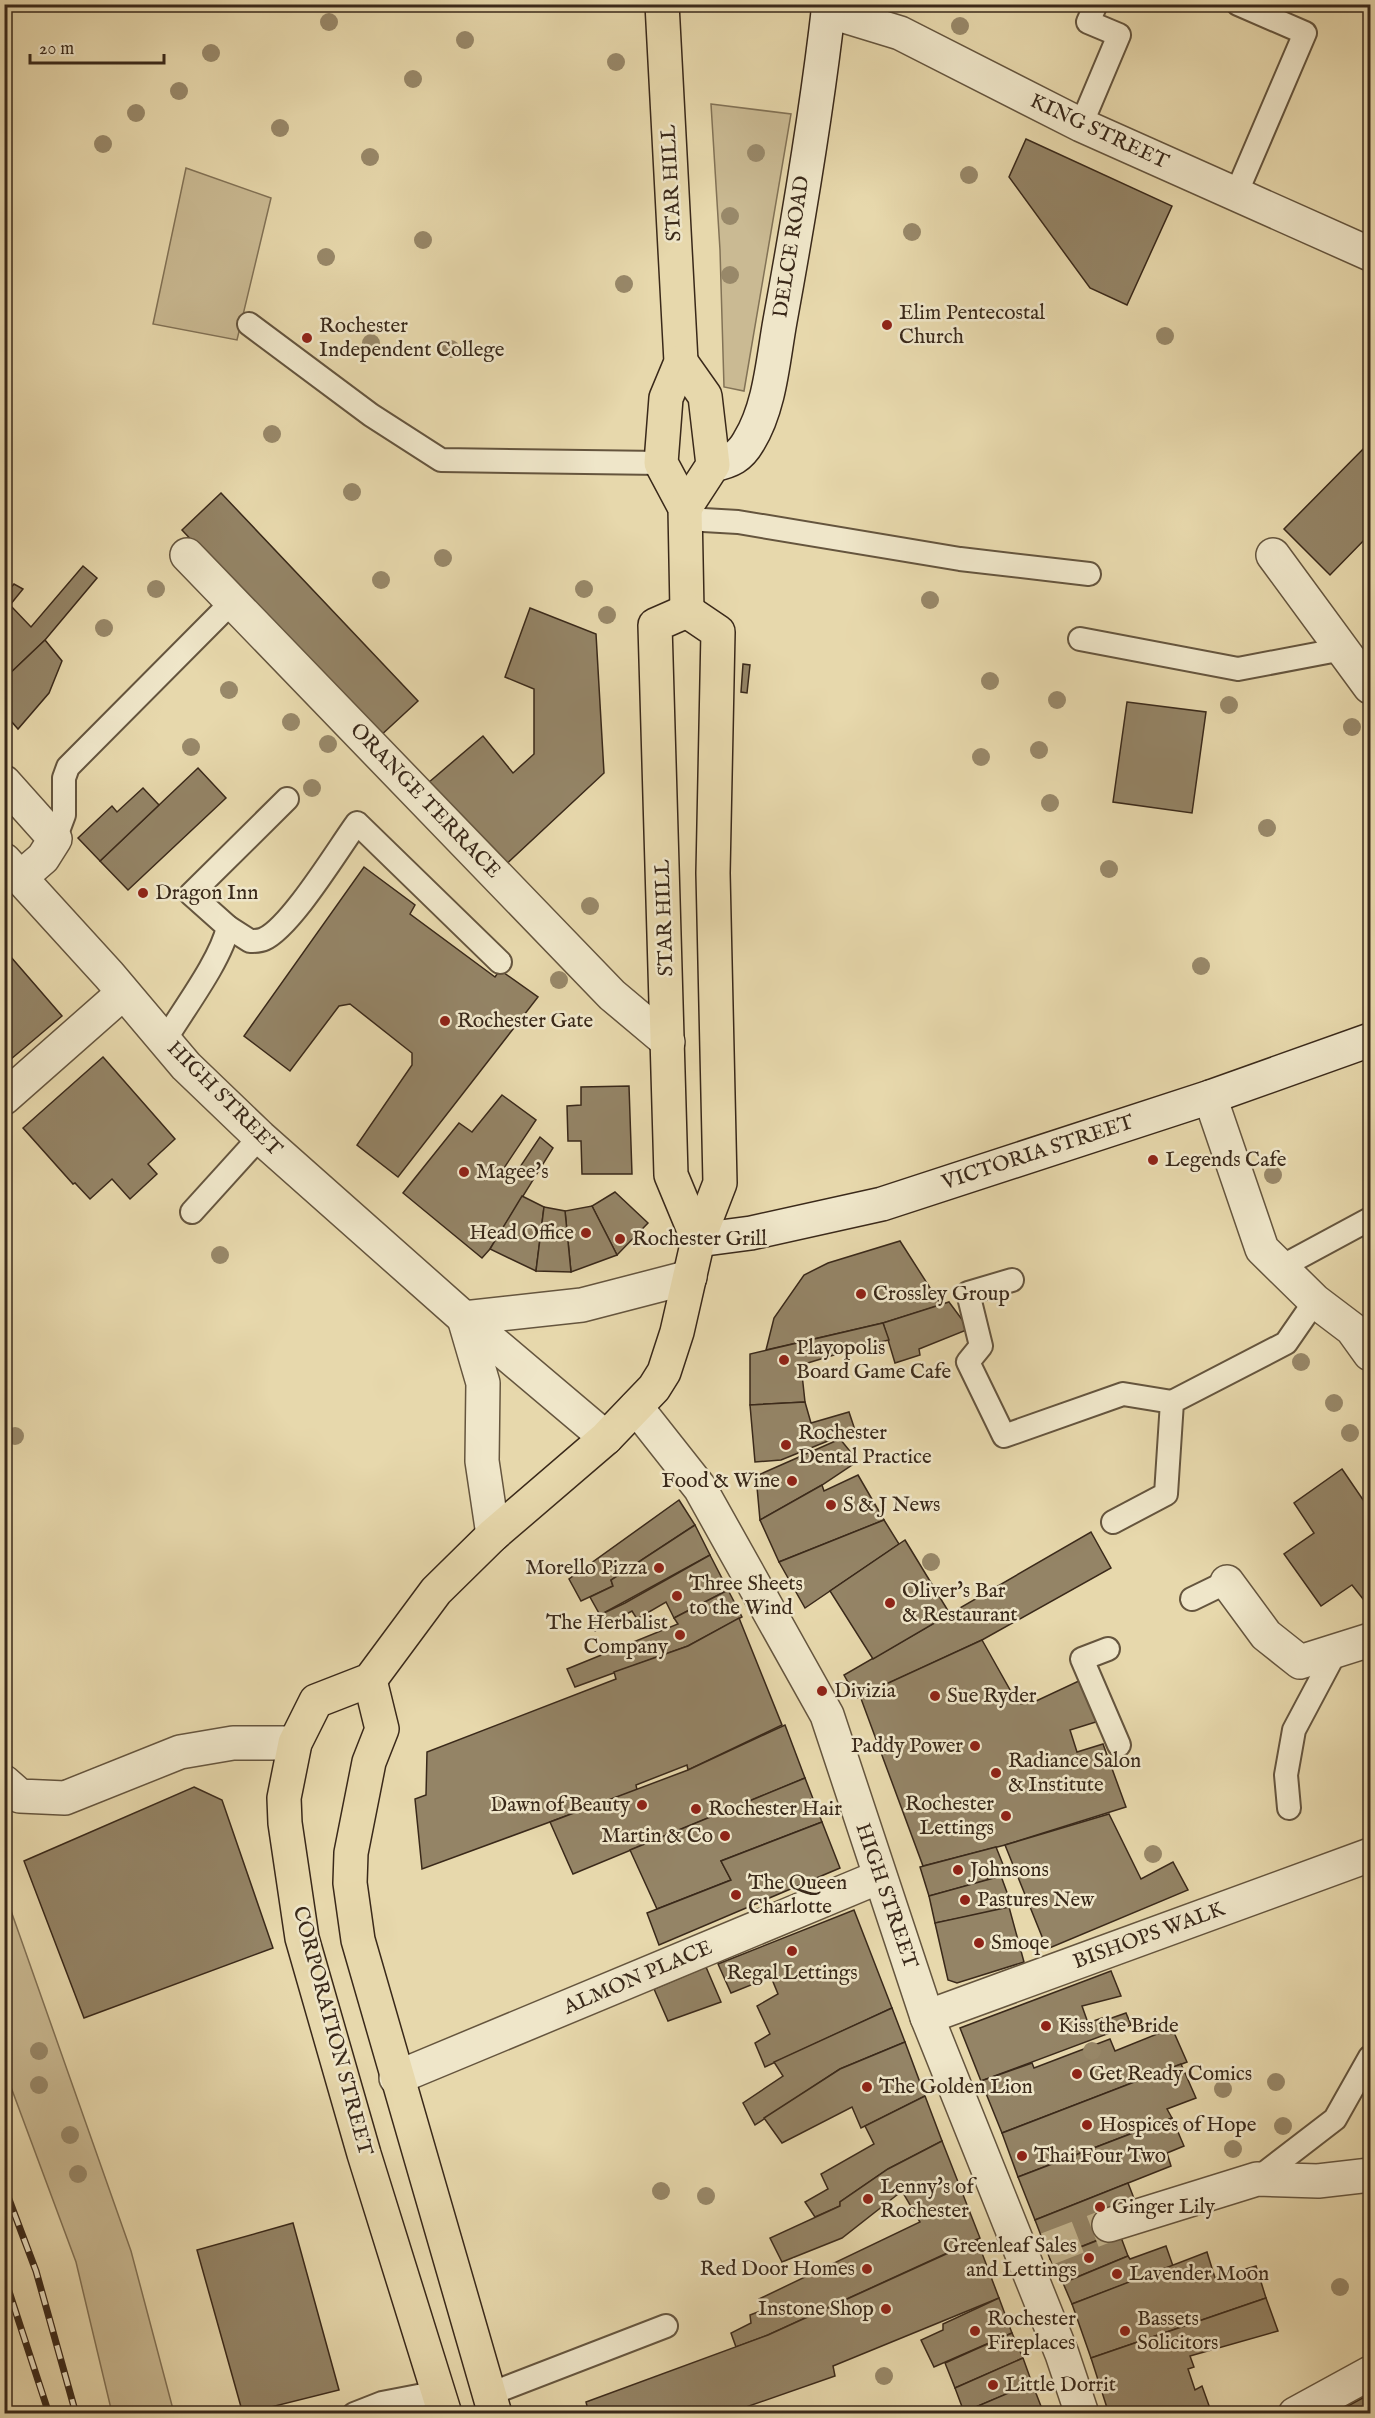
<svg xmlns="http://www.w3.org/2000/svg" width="1375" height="2418" font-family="'IM FELL English',serif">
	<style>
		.green { fill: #caba93; stroke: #827256; stroke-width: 1.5 }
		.building { fill: #948466; stroke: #3a291a; stroke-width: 1.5 }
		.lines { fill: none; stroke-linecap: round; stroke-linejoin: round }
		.street-tunnel { stroke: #c4b58f; stroke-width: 33; stroke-dasharray: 33 16; stroke-linecap: butt }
		.lane-casing { stroke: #65553e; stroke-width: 26 }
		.street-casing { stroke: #65553e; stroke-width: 36 }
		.secondary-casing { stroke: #3a291a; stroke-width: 36 }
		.primary-casing { stroke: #3a291a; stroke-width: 36 }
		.lane { stroke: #efe6c9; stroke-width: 22 }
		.street { stroke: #efe6c9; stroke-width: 33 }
		.secondary { stroke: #efe6c9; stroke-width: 33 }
		.primary { stroke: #e7d8ac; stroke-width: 33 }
		.rail-casing { stroke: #3a291a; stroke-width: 7 }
		.rail { stroke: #efe6c9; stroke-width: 4.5; stroke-dasharray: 14; stroke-linecap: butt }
		.tree { fill: #988869 }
		.poi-dot { fill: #8f2418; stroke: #efe6c9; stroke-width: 2 }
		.labels { text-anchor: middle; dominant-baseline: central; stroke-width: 5; stroke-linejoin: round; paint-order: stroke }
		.street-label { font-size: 21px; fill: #3a291a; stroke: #efe6c9 }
		.poi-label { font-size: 21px; fill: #3a291a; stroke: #efe6c9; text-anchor: start }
	</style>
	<rect width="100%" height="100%" fill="#e7d8ac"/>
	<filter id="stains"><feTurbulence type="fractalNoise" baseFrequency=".00333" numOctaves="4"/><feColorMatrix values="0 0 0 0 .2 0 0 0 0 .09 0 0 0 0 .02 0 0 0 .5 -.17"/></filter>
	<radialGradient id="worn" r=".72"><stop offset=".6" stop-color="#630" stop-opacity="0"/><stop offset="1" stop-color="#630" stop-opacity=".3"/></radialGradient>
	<!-- green -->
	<g class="green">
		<path d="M711,104L791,114L744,391L724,387L720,250Z"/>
		<path d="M186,168L271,198L237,340L153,324Z"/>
		<path d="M4,1891L131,2251L174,2413H112L76,2262L5,2071Z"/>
	</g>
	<!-- building -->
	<g class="building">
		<path d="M1026,139L1172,206L1127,305L1090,288L1009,177Z"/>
		<path d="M1370,442V534L1330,575L1284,529Z"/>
		<path d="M221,493L418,701L378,738L182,530Z"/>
		<path d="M83,566L97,578L45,640L4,679V596L14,584L23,589L10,605L31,627Z"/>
		<path d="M530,608L596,634L604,773L500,870L421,789L483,736L513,773L534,754V689L505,677Z"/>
		<path d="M45,640L62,661L49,693L18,729L4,713V679Z"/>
		<path d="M743,664L750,665L747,693L741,692Z"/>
		<path d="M1127,702L1206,712L1192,813L1113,802Z"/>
		<path d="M198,768L226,798L128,890L100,861Z"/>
		<path d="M143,788L159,805L100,861L78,838L112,806L117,812Z"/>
		<path d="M364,867L415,905L410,914L495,977L500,970L538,997L398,1177L357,1145L412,1065V1053L350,1004L339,1006L290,1071L244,1036Z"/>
		<path d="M4,949L62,1016L4,1065Z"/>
		<path d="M103,1057L175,1139L148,1164L157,1174L130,1199L112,1179L90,1199L75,1183L73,1184L23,1128Z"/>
		<path d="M629,1086L632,1174H582L581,1141H568L567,1106L581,1105V1087Z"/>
		<path d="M502,1095L536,1120L504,1168L514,1176L540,1137L553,1148L490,1249L482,1258L403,1193L459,1123L472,1132Z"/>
		<path d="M615,1192L648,1223L617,1255L592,1206Z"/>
		<path d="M522,1196L544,1207L536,1271L490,1249Z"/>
		<path d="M592,1206L617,1255L571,1272L565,1211Z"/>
		<path d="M544,1207L565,1211L571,1272L536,1271Z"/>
		<path d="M900,1241L941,1305L883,1323L766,1350L774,1318L804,1275L828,1263Z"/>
		<path d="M949,1302L969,1329L919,1349L920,1355L895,1363L883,1323Z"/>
		<path d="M883,1323L889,1340L833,1353L834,1355L801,1365L805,1402L750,1405V1354Z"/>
		<path d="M805,1402L811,1423L849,1412L855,1430L781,1460L755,1462L750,1405Z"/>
		<path d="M840,1439L858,1461L822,1485L760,1520L756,1476Z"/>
		<path d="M1342,1469L1370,1510V1594L1363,1599L1352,1585L1321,1606L1284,1554L1314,1533L1294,1503Z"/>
		<path d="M858,1475L884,1520L779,1562L760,1520L822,1485L824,1491Z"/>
		<path d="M679,1500L695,1525L611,1580L613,1586L581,1601L569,1579Z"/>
		<path d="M884,1520L899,1544L805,1608L779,1562Z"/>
		<path d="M695,1525L710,1555L600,1615L590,1597L613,1586L611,1580Z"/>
		<path d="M1091,1532L1111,1568L982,1640L857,1698L844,1675Z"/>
		<path d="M905,1540L950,1614L873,1659L830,1591Z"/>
		<path d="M710,1555L728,1590L674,1618L666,1602L637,1619L632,1611L595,1631L589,1620L625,1603Z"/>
		<path d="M728,1590L742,1617L688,1646L575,1687L567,1669L678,1624L674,1618Z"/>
		<path d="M739,1618L782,1725L688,1770L687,1765L636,1785L637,1790L422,1869L415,1799L426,1795L427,1752L616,1679L614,1672L688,1646Z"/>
		<path d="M982,1640L1018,1704L1034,1702L1083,1679L1099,1721L1070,1730L1077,1752L1103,1744L1126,1807L1005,1845L923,1866L860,1696Z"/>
		<path d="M785,1725L805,1778L573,1874L550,1822L688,1770Z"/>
		<path d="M805,1778L822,1822L721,1861L731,1880L657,1909L630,1850Z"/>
		<path d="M194,1787L222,1800L273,1948L84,2018L24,1861Z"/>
		<path d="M1109,1814L1141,1879L1173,1862L1188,1890L1047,1949L1005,1845Z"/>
		<path d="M822,1822L840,1868L659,1945L647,1913L731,1880L721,1861Z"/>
		<path d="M996,1847L1004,1867L986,1872L988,1880L929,1896L920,1867Z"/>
		<path d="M1001,1876L1009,1898L994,1902L996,1911L935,1923L929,1896Z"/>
		<path d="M1009,1907L1024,1962L957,1983L948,1980L935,1923Z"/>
		<path d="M854,1910L892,2008L765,2067L755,2043L770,2034L757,2006L778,1994L771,1977L731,1993L718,1964Z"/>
		<path d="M706,1967L721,2002L668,2021L654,1989Z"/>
		<path d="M1111,1971L1121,1996L1082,2006L1088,2023L1102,2018L1103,2021L1126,2013L1131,2025L981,2081L960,2028Z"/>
		<path d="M892,2008L905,2042L840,2069L755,2125L743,2103L783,2076L774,2062Z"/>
		<path d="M1172,2028L1187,2062L1002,2133L981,2081L1032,2063L1034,2068L1110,2039L1115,2051Z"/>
		<path d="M905,2042L925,2096L861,2128L852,2107L782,2143L764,2118L840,2069Z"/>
		<path d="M1181,2064L1196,2098L1167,2109L1172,2118L1018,2177L1002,2133Z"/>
		<path d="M925,2096L942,2141L888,2169L840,2202V2206L815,2217L805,2202L828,2189L821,2174L874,2144L865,2126Z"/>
		<path d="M1172,2118L1184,2146L1167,2153L1171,2166L1035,2220L1018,2177Z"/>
		<path d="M942,2141L980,2238L768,2335L736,2347L731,2333L751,2323L750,2315L763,2310L759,2299L920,2222L902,2191L842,2238L782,2262L770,2238L840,2206V2202L888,2169Z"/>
		<path d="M1128,2183L1137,2206L1113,2234L1050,2259L1035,2220Z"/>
		<path d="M293,2223L339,2390L243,2414L197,2250Z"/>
		<path d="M1119,2232L1128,2256L1063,2283L1050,2259Z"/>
		<path d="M977,2240L999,2298L833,2366L835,2376L726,2414H589L586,2402L768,2335Z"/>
		<path d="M1166,2246L1173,2266L1072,2304L1063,2283L1128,2256L1130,2259Z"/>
		<path d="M1207,2252L1215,2278L1256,2266L1266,2298L1091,2358L1072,2304Z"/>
		<path d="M999,2298L1012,2333L934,2367L921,2340L943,2330V2324Z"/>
		<path d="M1266,2298L1278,2331L1190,2356L1194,2367L1188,2369L1195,2390L1202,2386L1212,2414H1109L1091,2358Z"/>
		<path d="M1012,2333L1023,2358L955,2388L945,2363Z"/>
		<path d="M1023,2358L1032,2383L964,2412L955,2388Z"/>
		<path d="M1032,2383L1044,2414H964V2412Z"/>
		<path d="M1370,2394V2414H1333Z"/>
	</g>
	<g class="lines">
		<!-- street-tunnel -->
		<path class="street-tunnel" d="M1047,2249L1109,2225"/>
		<!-- lane casing -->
		<g class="lane-casing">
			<g id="lane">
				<path d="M1081,125L1119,35L1088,22L1096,4"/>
				<path d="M1236,194L1305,33L1238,4"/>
				<path d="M249,324L371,415L441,460L661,463"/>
				<path d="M686,519L738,522L960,559L1089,574"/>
				<path d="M1080,639L1238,669L1343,649"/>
				<path d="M55,839L64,815V778L68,767L225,609"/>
				<path d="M228,927L250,941C255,941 260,941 264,939C291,927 338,849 357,823L500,962"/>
				<path d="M165,1040C183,1010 221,960 228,927L191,894L287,799"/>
				<path d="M192,1212L260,1137"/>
				<path d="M1281,1267L1370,1219"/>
				<path d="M1012,1280L968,1293L981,1346L968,1362L1004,1436L1123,1394L1172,1402"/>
				<path d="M1113,1522L1166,1494L1172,1402L1286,1343L1315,1301"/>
				<path d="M1192,1599L1227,1582"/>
				<path d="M1108,1649L1082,1659L1119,1745"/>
				<path d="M1289,1808L1286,1775L1294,1730L1336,1651"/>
				<path d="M1257,2179L1335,2119L1370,2057"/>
				<path d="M490,2394L666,2326"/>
				<path d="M354,2414L382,2403L439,2392"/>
			</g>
		</g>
		<!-- street casing -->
		<g class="street-casing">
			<g id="street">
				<path d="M828,11L900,33L1081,125L1370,254"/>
				<path d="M187,555L612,995L668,1042"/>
				<path d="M1273,555L1370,687"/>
				<path d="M4,782L55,839L43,858L20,878"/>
				<path d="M4,860L109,975L186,1066L260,1137L464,1318L606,1438"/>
				<path d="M1210,1097L1262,1249L1315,1301L1352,1329L1370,1354"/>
				<path d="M4,1098L123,993"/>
				<path d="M464,1318L582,1305L690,1277"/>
				<path d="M464,1318L483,1383L482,1461L493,1535"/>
				<path d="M636,1407L700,1488L827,1715L927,2017L1062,2354L1082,2414"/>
				<path d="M1227,1582L1266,1635L1300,1662L1370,1640"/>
				<path d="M4,1782L20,1796L65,1798L180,1752L233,1743H295"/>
				<path d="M927,2017L1370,1855"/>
				<path d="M396,2078L879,1877"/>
				<path d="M1109,2225L1257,2179L1318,2181L1370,2175"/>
				<path d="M1295,2414L1370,2373"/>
			</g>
		</g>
		<!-- secondary casing -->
		<g class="secondary-casing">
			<g id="secondary">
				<path d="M713,465C731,461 740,457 749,441C770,407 773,360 780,321C799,217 817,110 829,4"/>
				<path d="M698,1240L751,1233L882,1204L1210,1097L1370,1040"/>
			</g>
		</g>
		<!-- primary casing -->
		<g class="primary-casing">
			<g id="primary">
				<path d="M662,4L681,362L666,398L661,463L685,508L687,611"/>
				<path d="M681,362L705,396L713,465L685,508"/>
				<path d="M687,611L655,625L671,1175L698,1240"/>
				<path d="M370,1680L382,1729L369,1762L351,1853L350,1883L358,1940L495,2414"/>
				<path d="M445,2414L364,2154L302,1938L285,1823L284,1798L295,1743L316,1701L370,1680L436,1591L493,1535L606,1438L654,1388L664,1372L677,1332L698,1240L720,1183L713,873L718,632L687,611"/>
			</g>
		</g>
		<!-- lane -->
		<use href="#lane" class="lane"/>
		<!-- street -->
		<use href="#street" class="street"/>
		<!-- secondary -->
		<use href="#secondary" class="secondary"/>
		<!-- primary -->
		<use href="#primary" class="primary"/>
		<!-- rail casing -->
		<g class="rail-casing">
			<g id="rail">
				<path d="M4,2186L36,2271L76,2414"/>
				<path d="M4,2276L49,2414"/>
			</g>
		</g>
		<!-- rail -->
		<use href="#rail" class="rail"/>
	</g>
	<!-- trees -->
	<g class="tree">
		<circle cx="329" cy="22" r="9"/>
		<circle cx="960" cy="26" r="9"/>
		<circle cx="465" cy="40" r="9"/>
		<circle cx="211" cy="53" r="9"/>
		<circle cx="616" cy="62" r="9"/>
		<circle cx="413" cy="79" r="9"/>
		<circle cx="179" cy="91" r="9"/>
		<circle cx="136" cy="113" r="9"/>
		<circle cx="280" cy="128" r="9"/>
		<circle cx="103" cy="144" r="9"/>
		<circle cx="756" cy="153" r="9"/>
		<circle cx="370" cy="157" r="9"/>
		<circle cx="969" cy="175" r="9"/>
		<circle cx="730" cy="216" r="9"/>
		<circle cx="912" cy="232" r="9"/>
		<circle cx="423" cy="240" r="9"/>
		<circle cx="326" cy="257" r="9"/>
		<circle cx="730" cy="275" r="9"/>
		<circle cx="624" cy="284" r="9"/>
		<circle cx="1165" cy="336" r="9"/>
		<circle cx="371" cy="343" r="9"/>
		<circle cx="451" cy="349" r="9"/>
		<circle cx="272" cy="434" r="9"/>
		<circle cx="352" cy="492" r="9"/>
		<circle cx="443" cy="558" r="9"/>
		<circle cx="381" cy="580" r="9"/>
		<circle cx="156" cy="589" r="9"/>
		<circle cx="584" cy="589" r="9"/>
		<circle cx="930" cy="600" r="9"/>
		<circle cx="607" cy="615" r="9"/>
		<circle cx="104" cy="628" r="9"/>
		<circle cx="990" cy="681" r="9"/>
		<circle cx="229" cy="690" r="9"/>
		<circle cx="1057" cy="700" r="9"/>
		<circle cx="1229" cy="705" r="9"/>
		<circle cx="291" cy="722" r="9"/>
		<circle cx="1352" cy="727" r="9"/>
		<circle cx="328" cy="744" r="9"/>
		<circle cx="191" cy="747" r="9"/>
		<circle cx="1039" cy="750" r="9"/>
		<circle cx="981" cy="757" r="9"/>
		<circle cx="312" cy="788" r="9"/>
		<circle cx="1050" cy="803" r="9"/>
		<circle cx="1267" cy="828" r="9"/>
		<circle cx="1109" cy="869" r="9"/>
		<circle cx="590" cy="906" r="9"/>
		<circle cx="1201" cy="966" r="9"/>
		<circle cx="559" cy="980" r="9"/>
		<circle cx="1273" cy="1175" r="9"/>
		<circle cx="220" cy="1255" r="9"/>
		<circle cx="1301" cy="1362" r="9"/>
		<circle cx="1334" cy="1403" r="9"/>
		<circle cx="1350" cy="1433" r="9"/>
		<circle cx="15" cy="1436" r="9"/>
		<circle cx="931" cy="1562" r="9"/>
		<circle cx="1153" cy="1854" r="9"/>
		<circle cx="39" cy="2051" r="9"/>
		<circle cx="1092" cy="2051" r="9"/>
		<circle cx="1276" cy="2082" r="9"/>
		<circle cx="39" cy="2085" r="9"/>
		<circle cx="1223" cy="2089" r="9"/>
		<circle cx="1283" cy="2126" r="9"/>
		<circle cx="70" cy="2135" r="9"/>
		<circle cx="1233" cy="2149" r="9"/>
		<circle cx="78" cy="2174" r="9"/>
		<circle cx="661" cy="2191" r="9"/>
		<circle cx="706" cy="2196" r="9"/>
		<circle cx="1340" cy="2287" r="9"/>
		<circle cx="884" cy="2376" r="9"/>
	</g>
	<!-- markers -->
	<g class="poi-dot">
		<circle cx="887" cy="325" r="6"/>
		<circle cx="307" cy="338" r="6"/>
		<circle cx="143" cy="893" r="6"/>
		<circle cx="445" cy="1021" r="6"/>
		<circle cx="1153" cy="1160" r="6"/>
		<circle cx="464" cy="1172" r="6"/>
		<circle cx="586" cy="1233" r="6"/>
		<circle cx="620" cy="1239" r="6"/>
		<circle cx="861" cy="1294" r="6"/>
		<circle cx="784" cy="1360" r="6"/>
		<circle cx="786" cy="1445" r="6"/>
		<circle cx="792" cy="1481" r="6"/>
		<circle cx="831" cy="1505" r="6"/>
		<circle cx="659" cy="1568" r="6"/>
		<circle cx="677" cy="1596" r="6"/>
		<circle cx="890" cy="1603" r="6"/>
		<circle cx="680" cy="1635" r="6"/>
		<circle cx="822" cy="1691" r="6"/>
		<circle cx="935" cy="1696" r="6"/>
		<circle cx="975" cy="1746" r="6"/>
		<circle cx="996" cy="1773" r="6"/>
		<circle cx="642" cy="1805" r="6"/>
		<circle cx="696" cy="1809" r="6"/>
		<circle cx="1006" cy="1816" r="6"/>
		<circle cx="725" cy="1836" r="6"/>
		<circle cx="958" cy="1870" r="6"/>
		<circle cx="736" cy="1895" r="6"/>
		<circle cx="965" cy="1900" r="6"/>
		<circle cx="979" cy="1943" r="6"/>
		<circle cx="792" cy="1951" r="6"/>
		<circle cx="1046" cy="2026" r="6"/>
		<circle cx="1077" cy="2074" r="6"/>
		<circle cx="867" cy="2087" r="6"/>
		<circle cx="1087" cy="2125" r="6"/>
		<circle cx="1022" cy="2156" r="6"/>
		<circle cx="868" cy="2199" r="6"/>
		<circle cx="1100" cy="2207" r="6"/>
		<circle cx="1089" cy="2258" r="6"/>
		<circle cx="867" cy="2269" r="6"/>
		<circle cx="1117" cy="2274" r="6"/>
		<circle cx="886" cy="2309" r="6"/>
		<circle cx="975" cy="2331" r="6"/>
		<circle cx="1125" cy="2331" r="6"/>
		<circle cx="993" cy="2385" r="6"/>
	</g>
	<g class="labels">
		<!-- street labels -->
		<g class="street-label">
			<text transform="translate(1099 132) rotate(25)">KING STREET</text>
			<text transform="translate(672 183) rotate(-93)">STAR HILL</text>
			<text transform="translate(792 247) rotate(-81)">DELCE ROAD</text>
			<text transform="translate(425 801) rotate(46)">ORANGE TERRACE</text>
			<text transform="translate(665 918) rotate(-92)">STAR HILL</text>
			<text transform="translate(224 1099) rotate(45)">HIGH STREET</text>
			<text transform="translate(1038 1153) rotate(-18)">VICTORIA STREET</text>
			<text transform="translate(886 1896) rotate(71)">HIGH STREET</text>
			<text transform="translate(1149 1936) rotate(-20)">BISHOPS WALK</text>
			<text transform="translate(638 1978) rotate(-23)">ALMON PLACE</text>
			<text transform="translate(332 2031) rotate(75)">CORPORATION STREET</text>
		</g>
		<!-- poi labels -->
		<g class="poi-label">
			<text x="899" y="313">Elim Pentecostal<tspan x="899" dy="24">Church</tspan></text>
			<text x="319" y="326">Rochester<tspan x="319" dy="24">Independent College</tspan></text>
			<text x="155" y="893">Dragon Inn</text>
			<text x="457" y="1021">Rochester Gate</text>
			<text x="1165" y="1160">Legends Cafe</text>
			<text x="476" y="1172">Magee's</text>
			<text x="574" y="1233" text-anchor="end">Head Office</text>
			<text x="632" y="1239">Rochester Grill</text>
			<text x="873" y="1294">Crossley Group</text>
			<text x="796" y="1348">Playopolis<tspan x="796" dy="24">Board Game Cafe</tspan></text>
			<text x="798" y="1433">Rochester<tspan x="798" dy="24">Dental Practice</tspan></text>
			<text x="780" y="1481" text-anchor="end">Food &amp; Wine</text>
			<text x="843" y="1505">S &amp; J News</text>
			<text x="647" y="1568" text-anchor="end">Morello Pizza</text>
			<text x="689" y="1584">Three Sheets<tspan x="689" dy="24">to the Wind</tspan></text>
			<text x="902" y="1591">Oliver's Bar<tspan x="902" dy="24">&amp; Restaurant</tspan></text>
			<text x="668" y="1623" text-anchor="end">The Herbalist<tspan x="668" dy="24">Company</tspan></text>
			<text x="834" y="1691">Divizia</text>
			<text x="947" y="1696">Sue Ryder</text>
			<text x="963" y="1746" text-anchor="end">Paddy Power</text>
			<text x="1008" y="1761">Radiance Salon<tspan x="1008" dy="24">&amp; Institute</tspan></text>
			<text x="994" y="1804" text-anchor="end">Rochester<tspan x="994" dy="24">Lettings</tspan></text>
			<text x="630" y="1805" text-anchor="end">Dawn of Beauty</text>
			<text x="708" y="1809">Rochester Hair</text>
			<text x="713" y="1836" text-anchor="end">Martin &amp; Co</text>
			<text x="970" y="1870">Johnsons</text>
			<text x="748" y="1883">The Queen<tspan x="748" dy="24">Charlotte</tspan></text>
			<text x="977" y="1900">Pastures New</text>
			<text x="991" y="1943">Smoqe</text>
			<text x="792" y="1973" text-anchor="middle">Regal Lettings</text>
			<text x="1058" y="2026">Kiss the Bride</text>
			<text x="1089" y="2074">Get Ready Comics</text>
			<text x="879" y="2087">The Golden Lion</text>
			<text x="1099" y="2125">Hospices of Hope</text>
			<text x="1034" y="2156">Thai Four Two</text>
			<text x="880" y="2187">Lenny's of<tspan x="880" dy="24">Rochester</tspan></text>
			<text x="1112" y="2207">Ginger Lily</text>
			<text x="1077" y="2246" text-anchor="end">Greenleaf Sales<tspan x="1077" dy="24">and Lettings</tspan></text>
			<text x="855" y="2269" text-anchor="end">Red Door Homes</text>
			<text x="1129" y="2274">Lavender Moon</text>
			<text x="874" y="2309" text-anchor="end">Instone Shop</text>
			<text x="987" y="2319">Rochester<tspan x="987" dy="24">Fireplaces</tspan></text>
			<text x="1137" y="2319">Bassets<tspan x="1137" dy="24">Solicitors</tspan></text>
			<text x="1005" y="2385">Little Dorrit</text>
		</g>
	</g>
	<!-- margin -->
	<rect width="1375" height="2418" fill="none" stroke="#e7d8ac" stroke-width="24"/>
	<rect x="6" y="6" width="1363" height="2406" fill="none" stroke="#3a291a" stroke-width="3"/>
	<rect x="12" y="12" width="1351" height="2394" fill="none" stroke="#3a291a" stroke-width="1.5"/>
	<!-- scale -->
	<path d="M30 54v9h134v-9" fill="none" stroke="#3a291a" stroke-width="3"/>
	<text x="39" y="54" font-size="18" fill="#3a291a" stroke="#efe6c9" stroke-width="4.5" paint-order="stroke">20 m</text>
	<rect width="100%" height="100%" filter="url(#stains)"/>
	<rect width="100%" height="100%" fill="url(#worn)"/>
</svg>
